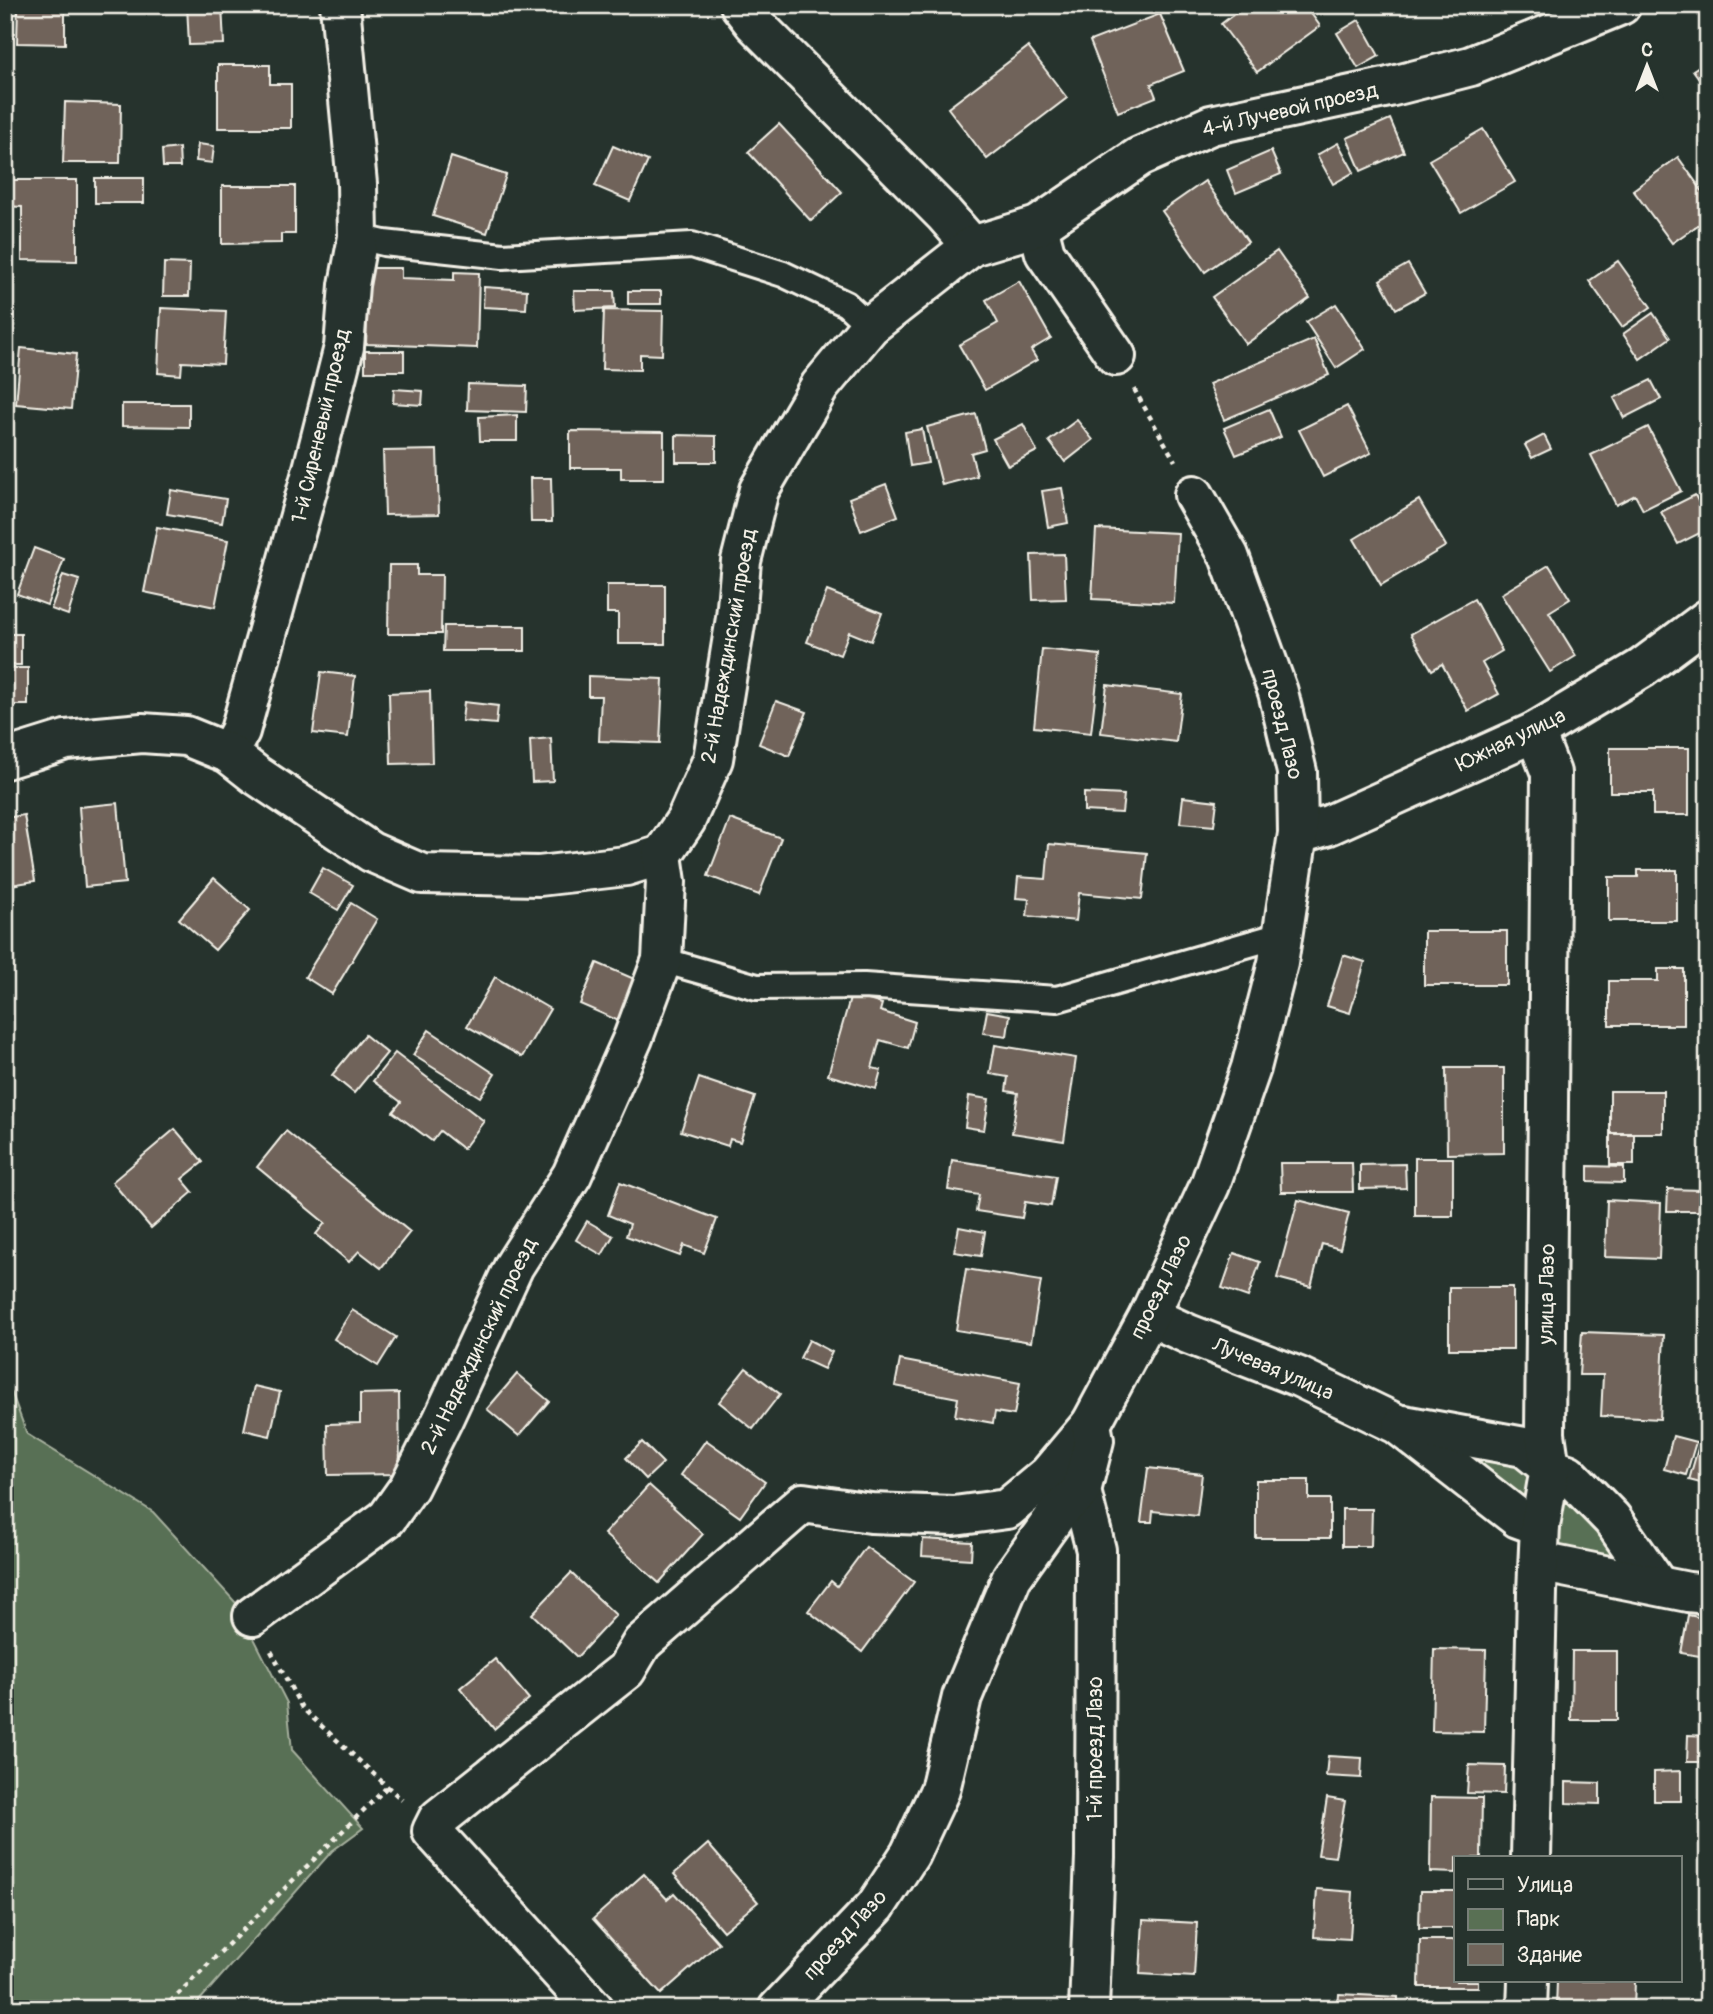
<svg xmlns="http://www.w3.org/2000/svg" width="1713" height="2014" font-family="Pangolin,sans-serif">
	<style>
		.green { fill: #597054; stroke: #a6b09e; stroke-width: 2 }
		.building { fill: #70645a; stroke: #f4f1e8; stroke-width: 2 }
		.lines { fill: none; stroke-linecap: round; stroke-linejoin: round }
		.service-casing { stroke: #f4f1e8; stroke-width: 30 }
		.minor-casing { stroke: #f4f1e8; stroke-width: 44 }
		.path { stroke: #f4f1e8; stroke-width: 4.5; stroke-dasharray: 5 5; stroke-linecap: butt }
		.service { stroke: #26332d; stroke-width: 24 }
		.minor { stroke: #26332d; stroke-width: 38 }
		.labels { text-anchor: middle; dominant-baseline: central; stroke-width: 5; stroke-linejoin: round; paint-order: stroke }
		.street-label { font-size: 21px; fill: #f4f1e8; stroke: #26332d }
	</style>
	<rect width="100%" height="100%" fill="#26332d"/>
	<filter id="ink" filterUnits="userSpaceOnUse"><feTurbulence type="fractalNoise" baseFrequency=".0143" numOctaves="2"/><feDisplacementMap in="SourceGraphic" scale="14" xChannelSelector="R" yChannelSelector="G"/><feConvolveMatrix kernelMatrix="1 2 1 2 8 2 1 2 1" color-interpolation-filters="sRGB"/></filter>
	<g filter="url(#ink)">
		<!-- green -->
		<g class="green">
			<path d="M5,1375L27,1434L153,1512L236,1603L287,1703L292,1750L363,1828L332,1851L192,2009H5Z"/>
			<path d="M1434,1439L1538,1472L1528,1500L1507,1498Z"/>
			<path d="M1581,1499L1636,1572L1566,1556L1550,1539L1559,1502Z"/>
		</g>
		<!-- building -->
		<g class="building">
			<path d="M18,5H65V44L17,43Z"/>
			<path d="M187,5H222L224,44L189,45Z"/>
			<path d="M1246,5H1305L1320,26L1257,72L1221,24Z"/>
			<path d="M1160,14L1184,71L1151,84L1156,97L1118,112L1090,41Z"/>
			<path d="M1359,20L1379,56L1358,68L1337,33Z"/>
			<path d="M1028,47L1067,98L987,159L948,108Z"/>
			<path d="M1708,60V91L1693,70Z"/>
			<path d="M218,65H270V84H291V128H218Z"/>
			<path d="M65,102L121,104L120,163H63Z"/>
			<path d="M1390,119L1404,152L1361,171L1347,138Z"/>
			<path d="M779,124L842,192L811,221L748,152Z"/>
			<path d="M1483,129L1515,182L1461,213L1429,160Z"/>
			<path d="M1338,143L1354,172L1333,184L1317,155Z"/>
			<path d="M198,144L214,146L212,163L196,161Z"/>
			<path d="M613,146L648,161L630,201L595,186Z"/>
			<path d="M179,148L180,167H163L162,150Z"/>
			<path d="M1271,151L1281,174L1236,193L1227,170Z"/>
			<path d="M451,157L506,175L487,233L433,216Z"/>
			<path d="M1678,157L1708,199V218L1672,243L1633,190Z"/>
			<rect x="95" y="178" width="49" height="25"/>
			<path d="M5,180H77V261L22,260V207L5,206Z"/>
			<path d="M1205,181L1248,242L1205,272L1162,211Z"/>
			<path d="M222,186H295V234H281V243L222,244Z"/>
			<path d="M1277,251L1310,298L1246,344L1212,297Z"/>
			<path d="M1618,261L1651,307L1622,327L1589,281Z"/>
			<path d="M164,263L190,264L189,296H163Z"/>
			<path d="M1408,264L1425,293L1396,309L1380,280Z"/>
			<path d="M369,268H401V278L454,280V272L479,273L477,348L366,344Z"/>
			<path d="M1019,281L1051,338L1031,350L1037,360L985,390L959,345L998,323L986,300Z"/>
			<path d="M484,287L527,290L526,309L483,307Z"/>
			<path d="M574,291H614L615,308L575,310Z"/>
			<rect x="628" y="291" width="33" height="13"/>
			<path d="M1336,304L1365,349L1336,368L1306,322Z"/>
			<path d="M161,308L226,311L223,364L182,362L181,375L158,373Z"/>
			<path d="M604,310L663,311L662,355L640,354V370L602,369Z"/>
			<path d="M1653,313L1670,338L1640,359L1623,334Z"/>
			<path d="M1314,339L1329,375L1224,420L1209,384Z"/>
			<path d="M21,348L76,354L71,409L16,404Z"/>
			<rect x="365" y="351" width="39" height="20"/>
			<path d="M1651,380L1661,399L1624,418L1614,398Z"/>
			<path d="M468,384L527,386L526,412L467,410Z"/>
			<path d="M394,389L423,391L422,405L393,403Z"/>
			<path d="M122,404H189V427L122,426Z"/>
			<path d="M1347,406L1371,453L1323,477L1299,430Z"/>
			<path d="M1269,409L1281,437L1236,455L1224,428Z"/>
			<path d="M976,414L985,449L971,453L977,476L942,485L927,427Z"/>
			<path d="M517,415V441H480L479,417Z"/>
			<path d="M1077,420L1093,440L1065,462L1049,441Z"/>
			<path d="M1023,424L1037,451L1008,466L993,439Z"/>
			<path d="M1648,427L1681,491L1643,510L1635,495L1616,505L1591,455Z"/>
			<path d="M922,429L928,463L910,466L905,432Z"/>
			<path d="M570,431L664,432V479H621V468H570Z"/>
			<path d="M676,435L716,436V462H676Z"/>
			<path d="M1544,435L1551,449L1532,458L1525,445Z"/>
			<path d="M437,450L439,514L385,515L383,451Z"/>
			<path d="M530,478H551L552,522H531Z"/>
			<path d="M886,484L898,516L861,531L849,498Z"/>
			<path d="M1062,488L1068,523L1048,527L1042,491Z"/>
			<path d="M171,490L226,499L222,523L167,514Z"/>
			<path d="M1695,495L1708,521V529L1678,544L1661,512Z"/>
			<path d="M1419,500L1446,546L1381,585L1354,539Z"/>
			<path d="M157,527L228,540L215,607L144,592Z"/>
			<path d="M1096,529L1178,533L1174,603L1092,599Z"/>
			<path d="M34,548L64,559L47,605L17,594Z"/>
			<path d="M1064,554L1066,599L1033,600L1031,555Z"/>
			<path d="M389,565H417V575H442L441,634H388Z"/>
			<path d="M1549,565L1570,599L1549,612L1576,656L1550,672L1501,594Z"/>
			<path d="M63,575L79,580L68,615L51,609Z"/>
			<path d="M607,585H665V644H618V613H607Z"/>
			<path d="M827,591L882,613L871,641L849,632L840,655L807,642Z"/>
			<path d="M1474,599L1502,651L1482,663L1499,694L1468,711L1442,664L1432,670L1411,634Z"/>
			<path d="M444,626H525V651H443Z"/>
			<rect x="5" y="634" width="16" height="31"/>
			<path d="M1042,649L1100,655L1091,733L1034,727Z"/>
			<rect x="5" y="668" width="23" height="37"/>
			<path d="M321,672L355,676L348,737L313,733Z"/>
			<path d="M588,676L663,679L660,743L599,741L601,696H588Z"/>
			<path d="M1107,685L1182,694L1176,742L1101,733Z"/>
			<path d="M430,691L432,763L391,764L389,693Z"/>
			<path d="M776,701L807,712L789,756L759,744Z"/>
			<path d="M464,702L498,706L496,724L462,721Z"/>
			<path d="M551,738L553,781L532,782L530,740Z"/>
			<path d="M1610,748H1689V815H1653V792H1610Z"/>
			<path d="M1084,793L1124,795L1122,813L1084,811Z"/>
			<path d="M1183,797L1217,801L1214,826L1180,823Z"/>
			<path d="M118,803L125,883L85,887L79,807Z"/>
			<path d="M24,815L35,881L5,886V818Z"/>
			<path d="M730,819L781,838L759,895L708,876Z"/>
			<path d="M1049,844L1147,853L1142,899L1079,893L1076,921L1027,916L1029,899L1016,898L1018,877L1046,879Z"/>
			<path d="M323,868L353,885L338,910L309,893Z"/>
			<path d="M1638,870H1677V921H1609V877H1638Z"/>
			<path d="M214,878L250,910L215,950L179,919Z"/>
			<path d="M351,903L377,919L332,994L305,977Z"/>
			<rect x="1424" y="931" width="83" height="54"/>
			<path d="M1343,955L1365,962L1350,1013L1327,1006Z"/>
			<path d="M597,963L639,981L621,1022L580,1004Z"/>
			<path d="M1658,969H1684V1025H1609V981H1658Z"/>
			<path d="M495,977L550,1009L522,1057L467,1026Z"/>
			<path d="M851,995L882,1004L880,1011L915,1022L908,1048L880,1040L872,1068L881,1070L876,1089L828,1075Z"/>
			<path d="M987,1011L1010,1015L1007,1036L983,1033Z"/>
			<path d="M429,1030L495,1074L480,1097L413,1055Z"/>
			<path d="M365,1035L387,1053L354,1093L332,1075Z"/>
			<path d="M995,1045L1076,1058L1064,1141L1012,1133L1018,1093L1006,1091L1008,1077L990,1074Z"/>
			<path d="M395,1053L484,1121L463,1149L440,1131L432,1141L393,1112L401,1102L373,1081Z"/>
			<path d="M1446,1068H1504V1153L1447,1154Z"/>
			<path d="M1703,1075H1708V1099H1704Z"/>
			<path d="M699,1078L755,1097L740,1142L730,1139L728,1146L681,1131Z"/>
			<rect x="1610" y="1091" width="53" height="42"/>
			<path d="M969,1096L989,1099L984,1130L965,1127Z"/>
			<path d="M175,1129L203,1162L182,1179L193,1192L151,1228L112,1182Z"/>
			<path d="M286,1131L410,1232L381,1268L359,1251L349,1262L316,1234L325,1223L257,1167Z"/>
			<rect x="1610" y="1134" width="24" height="31"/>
			<rect x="1415" y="1158" width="38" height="58"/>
			<path d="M952,1160L1056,1176L1051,1206L1025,1202L1022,1218L976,1211L979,1195L948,1190Z"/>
			<path d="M1280,1163H1352L1353,1192H1281Z"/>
			<path d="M1405,1164L1406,1188L1360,1189V1165Z"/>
			<path d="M1588,1166L1624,1167V1183L1588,1182Z"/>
			<path d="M620,1182L717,1219L704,1253L684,1245L680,1256L626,1236L630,1224L608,1215Z"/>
			<path d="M1668,1189L1700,1190L1699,1211H1667Z"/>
			<path d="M1298,1200L1349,1213L1340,1249L1322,1244L1311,1287L1277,1278Z"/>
			<path d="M1607,1200L1661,1203L1659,1259L1605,1257Z"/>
			<path d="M587,1221L613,1236L602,1255L576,1240Z"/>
			<path d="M959,1227L985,1232L981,1256L954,1252Z"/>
			<path d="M1234,1253L1260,1262L1248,1297L1222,1288Z"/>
			<path d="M966,1269L1041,1281L1031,1342L956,1330Z"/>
			<rect x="1449" y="1287" width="64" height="62"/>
			<path d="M352,1310L396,1337L378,1366L334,1339Z"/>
			<path d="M1582,1332L1664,1335L1660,1419L1601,1416L1603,1375H1579Z"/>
			<path d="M809,1340L832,1352L824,1369L800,1358Z"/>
			<path d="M900,1360L1020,1383L1014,1415L995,1412L993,1423L955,1416L958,1398L895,1386Z"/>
			<path d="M746,1368L780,1394L753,1429L719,1402Z"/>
			<path d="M517,1374L549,1401L519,1436L487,1409Z"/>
			<path d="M254,1386L280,1392L270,1436L244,1430Z"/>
			<path d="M399,1393L400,1474L328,1475L327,1424L360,1423V1394Z"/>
			<path d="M1673,1436L1696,1442L1686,1475L1664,1469Z"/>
			<path d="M1701,1438L1708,1440V1485L1689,1480Z"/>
			<path d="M706,1440L765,1482L740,1517L681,1475Z"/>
			<path d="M642,1442L663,1463L646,1479L626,1458Z"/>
			<path d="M1148,1468L1202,1474L1197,1516L1153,1511L1152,1522H1141Z"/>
			<path d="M1256,1480H1309V1499H1330V1538H1256Z"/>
			<path d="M649,1485L703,1534L659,1583L604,1534Z"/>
			<path d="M1342,1509H1372L1371,1546H1342Z"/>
			<path d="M923,1539L972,1542L971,1559L922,1556Z"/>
			<path d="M866,1547L914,1582L862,1652L808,1611L831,1581L837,1586Z"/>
			<path d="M571,1573L616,1615L577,1657L532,1614Z"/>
			<path d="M1688,1615L1708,1619L1706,1657L1681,1653Z"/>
			<path d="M1434,1649L1486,1650L1484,1732L1432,1731Z"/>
			<path d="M1572,1651H1617V1720H1571Z"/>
			<path d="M495,1659L529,1699L494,1729L460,1688Z"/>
			<path d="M1688,1735L1708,1736V1762H1687Z"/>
			<path d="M1328,1756L1362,1758L1361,1778L1326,1776Z"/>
			<path d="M1469,1765L1505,1766L1504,1794L1467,1793Z"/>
			<path d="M1681,1771V1801H1654V1772Z"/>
			<path d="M1566,1782L1600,1783V1804L1566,1803Z"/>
			<path d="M1431,1797L1482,1798L1481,1858H1456V1873L1430,1872Z"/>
			<path d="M1327,1798L1345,1801L1335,1857L1318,1855Z"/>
			<path d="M1706,1827H1708V1876H1705Z"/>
			<path d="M708,1844L758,1902L723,1931L674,1874Z"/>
			<path d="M644,1874L667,1899L674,1893L719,1943L661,1994L593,1919Z"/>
			<path d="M1317,1889L1353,1892L1350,1939L1314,1937Z"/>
			<path d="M1420,1891H1456V1928H1419Z"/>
			<path d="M1143,1920L1197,1923L1194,1977L1140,1974Z"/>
			<path d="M1420,1940H1456V1981H1478V1987H1419Z"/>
			<path d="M1557,1981H1635L1634,2009L1556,2008Z"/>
			<path d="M1339,1994L1398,1997V2009H1338Z"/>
			<path d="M1143,2004L1197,2006V2009H1143Z"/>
			<path d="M1404,2006L1477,2008V2009H1404Z"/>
		</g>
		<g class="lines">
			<!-- service casing -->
			<g class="service-casing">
				<g id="service">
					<path d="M358,237L384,243L503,256L692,245L783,274L846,304L870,326"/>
					<path d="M662,960L757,987L864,986L1057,999L1281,935"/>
				</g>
			</g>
			<!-- minor casing -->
			<g class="minor-casing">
				<g id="minor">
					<path d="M740,5L754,23L944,214L972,246"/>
					<path d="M1038,226L1045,253L1116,356"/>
					<path d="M228,753L240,731L313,469L344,347L349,285L358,237L357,184L340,5"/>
					<path d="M5,759L66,740L142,733L186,736L228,753L256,775L371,852L422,874L539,876L626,866L662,855"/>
					<path d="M1298,834L1329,825L1535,732L1642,668L1708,619"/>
					<path d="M1149,1316L1188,1334L1299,1377L1397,1424L1518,1518L1540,1526"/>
					<path d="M1403,1425L1524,1447L1550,1468L1568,1474L1612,1519L1657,1584"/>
					<path d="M1081,1491L1096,1550L1095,1857L1089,2009"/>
					<path d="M1539,1562L1688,1592L1708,1594"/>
					<path d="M253,1616L387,1518L409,1487L443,1419L514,1266L572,1175L633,1038L662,960L666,882L662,855L686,820L713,759L736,618L741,561L759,490L820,386L870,326L972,246L1038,226L1139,157L1211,125L1389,87L1471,66L1621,5"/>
					<path d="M1531,1858L1537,1592L1540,1526L1550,1468L1545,1434L1551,773L1535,732"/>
					<path d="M594,2009L432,1831L438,1819L626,1670L642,1643L803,1503L871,1513L954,1516L1007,1509L1048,1475L1091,1424"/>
					<path d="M778,2009L876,1906L910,1854L940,1790L962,1697L1012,1577L1059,1511L1081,1491L1094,1440L1091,1424L1149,1316L1210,1185L1251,1068L1278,963L1298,834L1297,772L1278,692L1229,556L1194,495"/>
					<path d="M1527,2009L1528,1981"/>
				</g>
			</g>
			<!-- path -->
			<g class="path">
				<path d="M1134,389L1175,461"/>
				<path d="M271,1651L302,1708L402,1800"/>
				<path d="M163,2009L388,1786"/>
			</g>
			<!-- service -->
			<use href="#service" class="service"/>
			<!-- minor -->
			<use href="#minor" class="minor"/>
		</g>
	</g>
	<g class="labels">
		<!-- street labels -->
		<g class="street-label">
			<text transform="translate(1290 110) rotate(-13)">4-й Лучевой проезд</text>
			<text transform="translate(321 426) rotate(-77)">1-й Сиреневый проезд</text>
			<text transform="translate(729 646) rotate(-80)">2-й Надеждинский проезд</text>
			<text transform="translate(1282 724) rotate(76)">проезд Лазо</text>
			<text transform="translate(1511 740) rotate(-26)">Южная улица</text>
			<text transform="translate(1161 1287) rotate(-64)">проезд Лазо</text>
			<text transform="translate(1547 1294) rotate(-89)">улица Лазо</text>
			<text transform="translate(479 1346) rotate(-64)">2-й Надеждинский проезд</text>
			<text transform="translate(1273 1369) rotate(23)">Лучевая улица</text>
			<text transform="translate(1095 1749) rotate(-90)">1-й проезд Лазо</text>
			<text transform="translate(845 1935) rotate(-48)">проезд Лазо</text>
		</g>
	</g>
	<!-- margin -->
	<rect width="1713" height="2014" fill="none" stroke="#26332d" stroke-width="28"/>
	<rect x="14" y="14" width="1685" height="1986" fill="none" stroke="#f4f1e8" stroke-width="2.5" filter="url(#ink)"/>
	<!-- legend -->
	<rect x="1454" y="1856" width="228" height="126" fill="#26332d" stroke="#787f78" stroke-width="2"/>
	<rect x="1468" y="1879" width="35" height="10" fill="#26332d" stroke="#787f78" stroke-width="2"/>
	<text x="1517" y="1892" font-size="21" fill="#f4f1e8">Улица</text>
	<rect x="1468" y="1909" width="35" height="21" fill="#597054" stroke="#787f78" stroke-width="2"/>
	<text x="1517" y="1926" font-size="21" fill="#f4f1e8">Парк</text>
	<rect x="1468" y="1944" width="35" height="21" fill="#70645a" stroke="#787f78" stroke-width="2"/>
	<text x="1517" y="1962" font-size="21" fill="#f4f1e8">Здание</text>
	<!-- north arrow -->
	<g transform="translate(1647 66)" stroke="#26332d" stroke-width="5" paint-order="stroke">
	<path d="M0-5L12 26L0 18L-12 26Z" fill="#f4f1e8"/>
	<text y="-10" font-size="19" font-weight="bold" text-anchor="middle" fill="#f4f1e8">С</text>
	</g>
</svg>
